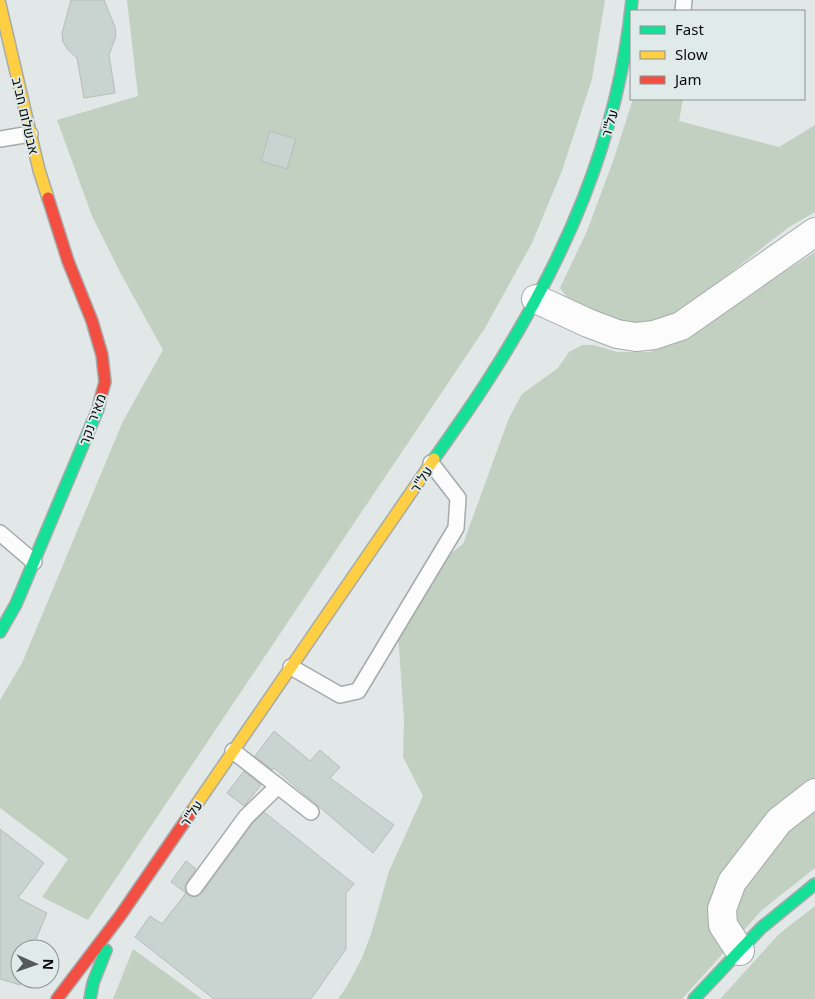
<svg xmlns="http://www.w3.org/2000/svg" width="815" height="999" font-family="'Noto Sans',Heebo,sans-serif">
	<style>
		.green { fill: #c2d0c2 }
		.building { fill: #c9d3cf; stroke: #b8bcbb }
		.lines { fill: none; stroke-linecap: round; stroke-linejoin: round }
		.lane-casing { stroke: #a6aaaa; stroke-width: 18 }
		.street-casing { stroke: #a6aaaa; stroke-width: 30 }
		.fast-casing { stroke: #a6aaaa; stroke-width: 14 }
		.slow-casing { stroke: #a6aaaa; stroke-width: 14 }
		.jam-casing { stroke: #a6aaaa; stroke-width: 14 }
		.lane { stroke: #fbfcfb; stroke-width: 15 }
		.street { stroke: #fbfcfb; stroke-width: 28 }
		.fast { stroke: #16e098; stroke-width: 11 }
		.slow { stroke: #ffcf43; stroke-width: 11 }
		.jam { stroke: #f24e42; stroke-width: 11 }
		.labels { text-anchor: middle; dominant-baseline: central; stroke-width: 4; stroke-linejoin: round; paint-order: stroke }
		.street-label { font-size: 14px; fill: #090d0c; stroke: #e0eae9 }
	</style>
	<rect width="100%" height="100%" fill="#e2e8e7"/>
	<!-- green -->
	<g class="green">
		<path d="M127,0H605L592,79L562,171L532,243L485,328L88,920L42,897L68,859L0,808V700L22,663L123,421L163,350L121,274L92,216L57,120L138,96Z"/>
		<path d="M633,99H683L679,121L779,147L815,125V212L789,227L679,313L639,328L620,323L569,300L560,288L587,231L613,161Z"/>
		<path d="M815,252V868L762,910L682,999H338L347,986L362,958L372,931L389,871L423,796L403,757L404,720L399,648L397,634L407,595L415,581L463,544L509,418L522,394L558,368L569,352L582,345H594L617,352H649L685,340L740,300Z"/>
		<path d="M815,906V999H720L779,934Z"/>
		<path d="M133,949L202,999H113Z"/>
	</g>
	<!-- building -->
	<g class="building">
		<path d="M71,0H104L115,27L116,36L109,55L115,93L84,98L77,58L68,50L63,42L62,33Z"/>
		<path d="M270,131L296,139L287,169L261,161Z"/>
		<path d="M274,731L310,761L320,750L340,767L330,778L394,825L373,853L274,768L272,770L255,756Z"/>
		<path d="M244,771L261,785L244,806L227,793Z"/>
		<path d="M264,812L354,884L346,893V949L311,999H214L135,937L150,916L162,924L186,893L193,897L201,894L253,823Z"/>
		<path d="M0,829L44,863L18,898L47,913L32,949H20V985L0,979Z"/>
		<path d="M186,861L196,869L186,883L185,887L186,893L171,882Z"/>
	</g>
	<g class="lines">
		<!-- lane casing -->
		<g class="lane-casing">
			<g id="lane">
				<path d="M683,11L684,0"/>
				<path d="M0,139L30,134"/>
				<path d="M0,533L34,562"/>
				<path d="M291,667L340,695L358,691L456,528L458,498L431,463"/>
				<path d="M233,751L311,812"/>
				<path d="M194,888L246,817L278,786"/>
			</g>
		</g>
		<!-- street casing -->
		<g class="street-casing">
			<g id="street">
				<path d="M536,299L588,323L617,334L636,337L654,335L681,326L815,232"/>
				<path d="M740,951L723,925L722,909L732,882L779,821L815,793"/>
			</g>
		</g>
		<!-- fast casing -->
		<g class="fast-casing">
			<g id="fast">
				<path d="M434,459C452,433 471,407 488,380C564,262 618,141 632,0"/>
				<path d="M0,632L16,604L98,409L100,400"/>
				<path d="M90,999L93,983L106,950"/>
				<path d="M694,999L761,928L815,884"/>
			</g>
		</g>
		<!-- slow casing -->
		<g class="slow-casing">
			<g id="slow">
				<path d="M0,4L39,170L48,198"/>
				<path d="M192,811L434,459"/>
			</g>
		</g>
		<!-- jam casing -->
		<g class="jam-casing">
			<g id="jam">
				<path d="M48,198L68,261L92,321L102,355L105,382L100,400"/>
				<path d="M57,999L120,916L192,811"/>
			</g>
		</g>
		<!-- lane -->
		<use href="#lane" class="lane"/>
		<!-- street -->
		<use href="#street" class="street"/>
		<!-- fast -->
		<use href="#fast" class="fast"/>
		<!-- slow -->
		<use href="#slow" class="slow"/>
		<!-- jam -->
		<use href="#jam" class="jam"/>
	</g>
	<g class="labels">
		<!-- street labels -->
		<g class="street-label">
			<text transform="translate(26 116) rotate(77)">אבשלום חביב</text>
			<text transform="translate(609 123) rotate(-73)">על"ר</text>
			<text transform="translate(92 419) rotate(-70)">מאיר נקר</text>
			<text transform="translate(421 479) rotate(-56)">על"ר</text>
			<text transform="translate(191 813) rotate(-56)">על"ר</text>
		</g>
	</g>
	<!-- legend -->
	<rect x="630" y="10" width="175" height="90" fill="#e0eae9" stroke="#8a9291"/>
	<rect x="640" y="26" width="25" height="8" fill="#16e098" stroke="#8a9291"/>
	<text x="675" y="35" font-size="15" fill="#090d0c">Fast</text>
	<rect x="640" y="51" width="25" height="8" fill="#ffcf43" stroke="#8a9291"/>
	<text x="675" y="60" font-size="15" fill="#090d0c">Slow</text>
	<rect x="640" y="76" width="25" height="8" fill="#f24e42" stroke="#8a9291"/>
	<text x="675" y="85" font-size="15" fill="#090d0c">Jam</text>
	<!-- north arrow -->
	<g transform="translate(35 964) rotate(92)"><circle r="24" fill="#e0eae9" stroke="#8a9291"/>
	<path d="M0-4L9 19L0 12L-9 19Z" fill="#555a59"/>
	<text y="-8" font-size="14" font-weight="bold" text-anchor="middle" fill="#090d0c">N</text>
	</g>
</svg>
